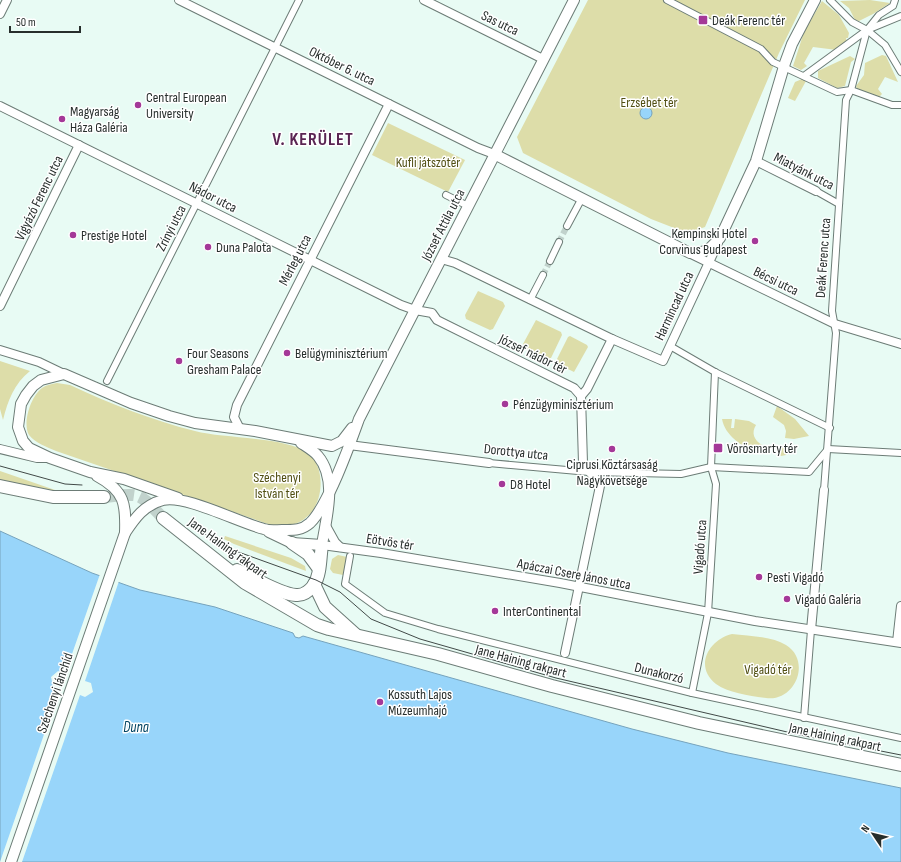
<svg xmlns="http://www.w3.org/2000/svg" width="901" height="862" font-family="'Sofia Sans Condensed',sans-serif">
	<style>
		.green { fill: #dddda9 }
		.water { fill: #98d5fa; stroke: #76a3bc }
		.pier { fill: #e8fbf4 }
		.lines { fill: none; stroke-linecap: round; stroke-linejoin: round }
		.pedestrian-tunnel { stroke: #c1d2cc; stroke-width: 6; stroke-dasharray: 6 3; stroke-linecap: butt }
		.secondary-tunnel { stroke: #c1d2cc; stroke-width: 12; stroke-dasharray: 12 6; stroke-linecap: butt }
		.pedestrian-casing { stroke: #6c7c76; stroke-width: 8 }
		.minor-casing { stroke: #6c7c76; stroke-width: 10 }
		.tertiary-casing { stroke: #6c7c76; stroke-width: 12 }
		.secondary-casing { stroke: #6c7c76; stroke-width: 14 }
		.pedestrian { stroke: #fff; stroke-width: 6 }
		.minor { stroke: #fff; stroke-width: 8 }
		.tertiary { stroke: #fff; stroke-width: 10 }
		.secondary { stroke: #fff; stroke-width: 12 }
		.tram { stroke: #414947; stroke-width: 1 }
		.poi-dot { fill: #a43898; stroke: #fff; stroke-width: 1.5 }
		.labels { text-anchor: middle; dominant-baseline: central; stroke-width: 3; stroke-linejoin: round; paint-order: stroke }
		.poi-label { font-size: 14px; fill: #272e2c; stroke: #fff; text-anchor: start }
		.street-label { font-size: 14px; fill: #272e2c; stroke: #fff }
		.park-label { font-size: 14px; fill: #514f13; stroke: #fff }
		.water-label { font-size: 15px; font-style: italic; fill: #004462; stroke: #fff }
		.district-label { font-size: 18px; font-weight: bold; letter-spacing: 1px; fill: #5a2553; stroke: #fff }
	</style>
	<rect width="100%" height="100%" fill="#e8fbf4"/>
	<!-- green -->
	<g class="green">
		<path d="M588,0H805L779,53L705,227L687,233L651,219L523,153L517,137Z"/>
		<path d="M870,0L890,3L873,14L859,21L855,20L849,8L840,1Z"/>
		<path d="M822,1L839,15L849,33L848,38H846L847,42L837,50L813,47L804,63L807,66L801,70L793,66L804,32Z"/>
		<path d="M882,55L886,56L898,82L885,77L878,89L882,94L879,97L859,93L856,86L864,75L865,63Z"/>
		<path d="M850,56L855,59L851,62L845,86L837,88L818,78V71Z"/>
		<path d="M802,79L806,81L795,101L788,98L795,82Z"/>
		<path d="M388,123L465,160L448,192L372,155Z"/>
		<path d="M478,291L503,302L505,306L493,329L490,330L466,319L465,315Z"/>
		<path d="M536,320L561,332L562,335L551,358L548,359L524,347L523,344Z"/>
		<path d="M570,336L587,345L588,347L574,372L556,363V361L568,337Z"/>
		<path d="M0,361L30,371C14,384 8,400 3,420L0,409Z"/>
		<path d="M57,383L70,385C111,404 151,420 195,431C224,439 285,436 308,453C325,466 324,499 310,514C298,526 287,527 271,525L56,451C47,447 35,443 29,435C22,423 31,396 42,388C46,385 52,384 57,383Z"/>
		<path d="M777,406L795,419L809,436L794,439L785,438L786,431L784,425L773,417Z"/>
		<path d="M722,419H732L731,428H734L735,419L749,421L756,425C751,433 754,440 762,445L755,454C742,445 725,436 722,419Z"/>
		<path d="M784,445L790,449L786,455L781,456L776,453V449Z"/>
		<path d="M0,471L55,490L47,491L0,480Z"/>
		<path d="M225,536L291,558L305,566L306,571L234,544L224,539Z"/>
		<path d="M338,555L347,557L343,575L333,573L330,569L332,559Z"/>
		<path d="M732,634C748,636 771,636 786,645C812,661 795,702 766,698C751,696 728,693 716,684C694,667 708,640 732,634Z"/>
	</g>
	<!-- water -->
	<g class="water">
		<circle cx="646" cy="113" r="6"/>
		<path d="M0,531L92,573L140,590L215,607L293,633L295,637L299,638L303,636L632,729L728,753L901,788V862H0Z"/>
	</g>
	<!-- pier -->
	<path class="pier" d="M100,574L119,581L85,681L91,683L93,692L85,697L80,695L22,862H0L60,688L53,686L51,677L58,671L65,674Z"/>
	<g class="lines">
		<!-- pedestrian-tunnel -->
		<g class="pedestrian-tunnel">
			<path d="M559,242L567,226"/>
			<path d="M543,275L550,261"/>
		</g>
		<!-- secondary-tunnel -->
		<path class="secondary-tunnel" d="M104,497C141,494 136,490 163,518"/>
		<!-- pedestrian casing -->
		<g class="pedestrian-casing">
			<g id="pedestrian">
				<path d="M667,0L761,49L773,62L837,92L851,90L892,105H901"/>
				<path d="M830,0L852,22L867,30L885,45L901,72"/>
				<path d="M804,76L867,30L901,16"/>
				<path d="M816,191L839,204"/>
				<path d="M446,195L468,206"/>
				<path d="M567,226L582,198"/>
				<path d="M550,261L559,242"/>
				<path d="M530,300L543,275"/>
				<path d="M670,346L715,372L830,428"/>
				<path d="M107,381L299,0"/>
				<path d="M828,449L901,453"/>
				<path d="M489,463L589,472L681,474L711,467L809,472L828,449"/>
				<path d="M824,490L836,333L832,311L846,100L851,90L867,30L879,15L893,6L895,0"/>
				<path d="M350,556L345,584L385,613L438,629L692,693L901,738"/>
				<path d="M692,693L708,613L716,484L711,467L715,372"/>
				<path d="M804,718L811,630"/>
			</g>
		</g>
		<!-- minor casing -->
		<g class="minor-casing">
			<g id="minor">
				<path d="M179,0L478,148L494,154"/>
				<path d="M424,0L543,59"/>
				<path d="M0,14L7,0"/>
				<path d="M0,106L401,305L415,310L432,313L437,320L574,388L581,396"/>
				<path d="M756,161L816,191"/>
				<path d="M691,254L835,324L901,344"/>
				<path d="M441,259L455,263L612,339L663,361L718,243"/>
				<path d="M0,306L79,145"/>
				<path d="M0,350L39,362L64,374"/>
				<path d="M581,396L587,389L612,339"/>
				<path d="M240,429L234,417L237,405L389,104"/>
				<path d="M349,445L489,463"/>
				<path d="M0,449L37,458H50"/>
				<path d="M325,524L335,542L340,547"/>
				<path d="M322,545L381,553L560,583L755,621L901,643"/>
				<path d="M811,630L824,490"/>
				<path d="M897,642L901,606"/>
				<path d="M565,653L600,486C596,476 587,472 583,463L581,396"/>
			</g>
		</g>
		<!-- tertiary casing -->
		<g class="tertiary-casing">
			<g id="tertiary">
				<path d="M494,154L690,253H698L708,250L720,238L756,161L785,63L792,44L815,0"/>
				<path d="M97,476C125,491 126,504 125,533"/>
				<path d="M178,498L124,479L90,472L50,458L29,448L23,441L18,427L21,404L26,395L33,386L41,380L64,374L131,403L169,416L195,423L255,431L332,446L342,441L352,428"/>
				<path d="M269,532L292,543L322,545C326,518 338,480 318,456C314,451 307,447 301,443"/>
				<path d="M11,862L125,533C135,518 144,505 163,500C184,494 240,523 264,529C269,531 276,530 282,530C293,530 301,531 310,523C328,506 350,444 359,419L574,0"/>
			</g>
		</g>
		<!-- secondary casing -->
		<g class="secondary-casing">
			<g id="secondary">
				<path d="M0,486L53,497H104"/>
				<path d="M163,518L245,583L317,625L329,629L438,654L552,686L699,723L901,765"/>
				<path d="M292,543L308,554L319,569"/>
				<path d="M237,570C253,577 279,594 296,595C304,596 310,590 314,585C321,574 320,557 322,545"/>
				<path d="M314,584L325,607L355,634"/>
			</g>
		</g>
		<!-- pedestrian -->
		<use href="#pedestrian" class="pedestrian"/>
		<!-- minor -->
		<use href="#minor" class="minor"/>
		<!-- tertiary -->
		<use href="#tertiary" class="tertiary"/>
		<!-- secondary -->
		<use href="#secondary" class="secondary"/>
		<!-- tram -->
		<g class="tram">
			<path d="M0,466L65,484L82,485"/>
			<path d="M190,522L210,538L230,549L316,580L340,592L371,619L420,639L556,678L800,735L901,755"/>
		</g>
	</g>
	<!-- markers -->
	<g class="poi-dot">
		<rect x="698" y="15" width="10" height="10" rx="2"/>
		<circle cx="138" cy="105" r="4"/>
		<circle cx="62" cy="119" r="4"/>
		<circle cx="73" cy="235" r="4"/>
		<circle cx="755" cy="241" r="4"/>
		<circle cx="208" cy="247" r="4"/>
		<circle cx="287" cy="353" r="4"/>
		<circle cx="179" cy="361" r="4"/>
		<circle cx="505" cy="404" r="4"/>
		<rect x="713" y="443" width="10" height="10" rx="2"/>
		<circle cx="612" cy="449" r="4"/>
		<circle cx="502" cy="484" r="4"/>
		<circle cx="759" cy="577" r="4"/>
		<circle cx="787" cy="599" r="4"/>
		<circle cx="495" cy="611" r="4"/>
		<circle cx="380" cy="702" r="4"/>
	</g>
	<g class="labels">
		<!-- poi labels -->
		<g class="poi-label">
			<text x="712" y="20">Deák Ferenc tér</text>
			<text x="146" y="97">Central European<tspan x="146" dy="16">University</tspan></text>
			<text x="70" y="111">Magyarság<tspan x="70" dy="16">Háza Galéria</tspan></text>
			<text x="747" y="233" text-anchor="end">Kempinski Hotel<tspan x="747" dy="16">Corvinus Budapest</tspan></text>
			<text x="81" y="235">Prestige Hotel</text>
			<text x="216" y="247">Duna Palota</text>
			<text x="187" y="353">Four Seasons<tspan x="187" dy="16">Gresham Palace</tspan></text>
			<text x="295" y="353">Belügyminisztérium</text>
			<text x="513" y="404">Pénzügyminisztérium</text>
			<text x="727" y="448">Vörösmarty tér</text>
			<text x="612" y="464" text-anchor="middle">Ciprusi Köztársaság<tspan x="612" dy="16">Nagykövetsége</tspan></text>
			<text x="510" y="484">D8 Hotel</text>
			<text x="767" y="577">Pesti Vigadó</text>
			<text x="795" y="599">Vigadó Galéria</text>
			<text x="503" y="611">InterContinental</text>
			<text x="388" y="694">Kossuth Lajos<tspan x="388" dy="16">Múzeumhajó</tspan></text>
		</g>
		<!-- street labels -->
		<g class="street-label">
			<text transform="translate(500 23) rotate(26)">Sas utca</text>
			<text transform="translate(342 66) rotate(26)">Október 6. utca</text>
			<text transform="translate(804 171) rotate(27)">Miatyánk utca</text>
			<text transform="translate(213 197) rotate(27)">Nádor utca</text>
			<text transform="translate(39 198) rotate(-64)">Vigyázó Ferenc utca</text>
			<text transform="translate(443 225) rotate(-63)">József Attila utca</text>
			<text transform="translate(171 228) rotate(-63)">Zrínyi utca</text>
			<text transform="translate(823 258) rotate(-86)">Deák Ferenc utca</text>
			<text transform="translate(295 260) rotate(-63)">Mérleg utca</text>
			<text transform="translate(776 281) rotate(26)">Bécsi utca</text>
			<text transform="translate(674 306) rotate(-65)">Harmincad utca</text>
			<text transform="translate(533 354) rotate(26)">József nádor tér</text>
			<text transform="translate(516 452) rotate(6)">Dorottya utca</text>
			<text transform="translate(390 542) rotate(9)">Eötvös tér</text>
			<text transform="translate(700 547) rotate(-86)">Vigadó utca</text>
			<text transform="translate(228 548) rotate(36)">Jane Haining rakpart</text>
			<text transform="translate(574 574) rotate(11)">Apáczai Csere János utca</text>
			<text transform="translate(521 661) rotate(15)">Jane Haining rakpart</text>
			<text transform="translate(659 673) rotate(14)">Dunakorzó</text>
			<text transform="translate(55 693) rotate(-71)">Széchenyi lánchíd</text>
			<text transform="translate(835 737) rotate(12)">Jane Haining rakpart</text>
		</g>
		<!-- park labels -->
		<g class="park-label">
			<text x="649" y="102">Erzsébet tér</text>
			<text x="428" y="162">Kufli játszótér</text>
			<text x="277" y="477">Széchenyi<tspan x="277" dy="16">István tér</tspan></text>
			<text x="768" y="669">Vigadó tér</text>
		</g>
		<!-- water labels -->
		<g class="water-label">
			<text x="136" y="727">Duna</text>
		</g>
		<!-- district labels -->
		<g class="district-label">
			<text x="313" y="139">V. KERÜLET</text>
		</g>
	</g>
	<!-- north arrow -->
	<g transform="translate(873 834) rotate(305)" stroke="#ffffff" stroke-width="3" paint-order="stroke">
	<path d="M0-3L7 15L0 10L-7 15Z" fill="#272e2c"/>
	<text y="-6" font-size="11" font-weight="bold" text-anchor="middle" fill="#272e2c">N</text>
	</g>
	<!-- scale -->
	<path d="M10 26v6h70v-6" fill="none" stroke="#272e2c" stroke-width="2"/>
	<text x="16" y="26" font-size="12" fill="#272e2c" stroke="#ffffff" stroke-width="3" paint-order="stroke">50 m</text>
</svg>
